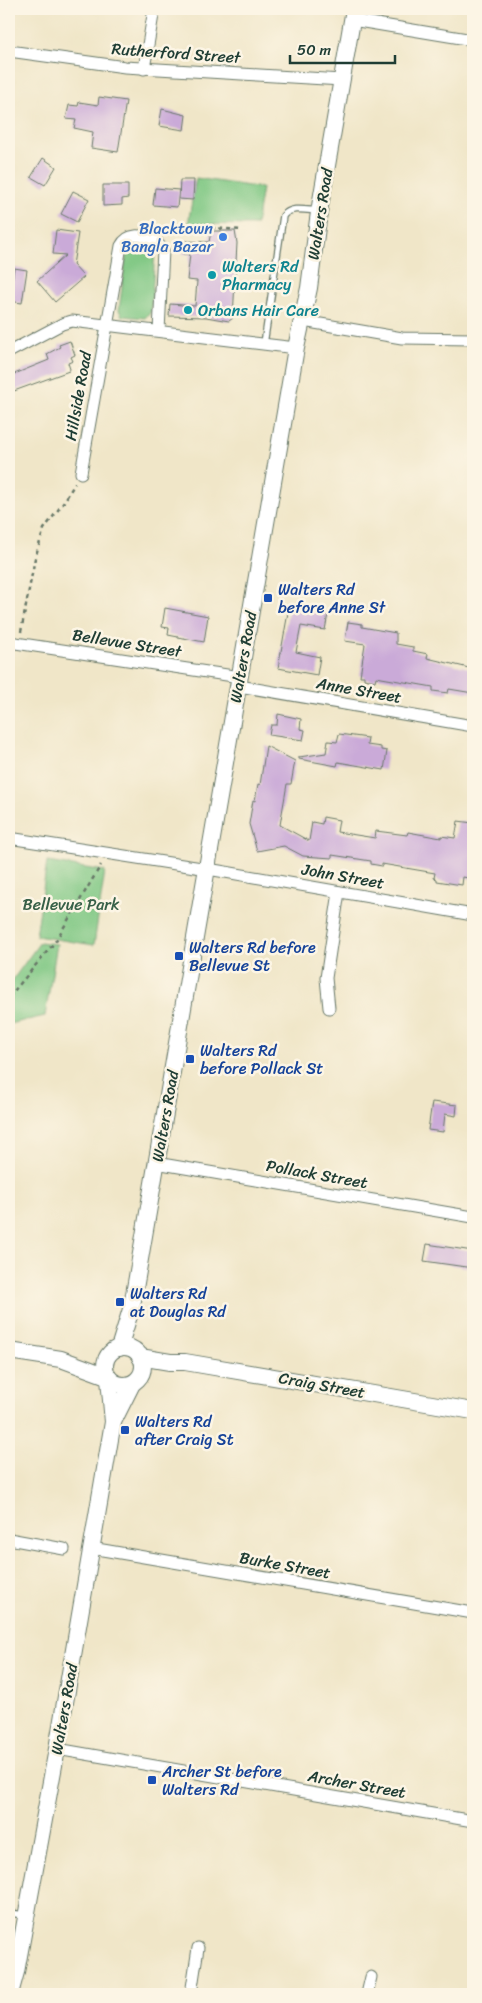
<svg xmlns="http://www.w3.org/2000/svg" width="482" height="2003" font-family="Sriracha,sans-serif">
	<style>
		.green { fill: #80c884; stroke: #50825c }
		.building { fill: #caaad8 }
		.lines { fill: none; stroke-linecap: round; stroke-linejoin: round }
		.lane-casing { stroke: #687868; stroke-width: 8 }
		.street-casing { stroke: #687868; stroke-width: 13 }
		.secondary-casing { stroke: #687868; stroke-width: 18 }
		.path { stroke: #687868; stroke-width: 2.5; stroke-dasharray: 4 4; stroke-linecap: butt }
		.lane { stroke: #fff; stroke-width: 5.5 }
		.street { stroke: #fff; stroke-width: 11 }
		.secondary { stroke: #fff; stroke-width: 16 }
		.shop-dot { fill: #3f7fe0; stroke: #fcf5e5; stroke-width: 2 }
		.culture-dot { fill: #0f9aa8; stroke: #fcf5e5; stroke-width: 2 }
		.transit-dot { fill: #1a4fb4; stroke: #fcf5e5; stroke-width: 2 }
		.labels { text-anchor: middle; dominant-baseline: central; stroke-width: 5; stroke-linejoin: round; paint-order: stroke }
		.street-label { font-size: 16px; fill: #1f3d34; stroke: #fcf5e5 }
		.shop-label { font-size: 16px; fill: #366cbe; stroke: #fcf5e5; text-anchor: end }
		.culture-label { font-size: 16px; fill: #0d838f; stroke: #fcf5e5; text-anchor: start }
		.transit-label { font-size: 16px; fill: #164399; stroke: #fcf5e5; text-anchor: start }
		.park-label { font-size: 16px; fill: #376048; stroke: #fcf5e5 }
	</style>
	<rect width="100%" height="100%" fill="#fcf5e5"/>
	<filter id="ink" filterUnits="userSpaceOnUse"><feTurbulence type="fractalNoise" baseFrequency=".02" numOctaves="2"/><feDisplacementMap in="SourceGraphic" scale="10" xChannelSelector="R" yChannelSelector="G"/><feConvolveMatrix kernelMatrix="1 2 1 2 8 2 1 2 1" color-interpolation-filters="sRGB"/></filter>
	<filter id="wash" filterUnits="userSpaceOnUse"><feTurbulence type="fractalNoise" baseFrequency=".0096" numOctaves="4" result="noise"/><feDisplacementMap in="SourceGraphic" scale="20" xChannelSelector="R" yChannelSelector="G"/><feGaussianBlur stdDeviation="1.12" result="paint"/><feColorMatrix in="noise" values="0 0 0 0 0 0 0 0 0 0 0 0 0 0 0 0 0 1.4 0 .05"/><feComposite in="paint" operator="in"/></filter>
	<g filter="url(#wash)">
		<rect width="100%" height="100%" fill="#f0e6c8"/>
		<!-- green -->
		<g class="green">
			<path d="M196,178L262,188L256,225L188,224Z"/>
			<path d="M136,242L152,246L155,251L151,312L145,318L122,316L119,310L127,250L131,244Z"/>
			<path d="M47,862L105,871L94,945L36,936Z"/>
			<path d="M40,942L57,944L45,1016L9,1024V985Z"/>
		</g>
		<g id="blocks">
			<!-- building -->
			<g class="building">
				<path d="M99,97L126,101L118,152L91,148L93,132L74,128L76,120L66,119L69,105L78,106L79,102L98,105Z"/>
				<path d="M162,109L186,115L184,130L159,126Z"/>
				<path d="M43,158L56,167L45,185L31,177Z"/>
				<path d="M180,180H194L193,200L179,199Z"/>
				<path d="M103,185H128V198L122,199V205L103,206Z"/>
				<path d="M155,188L179,190L177,207L153,205Z"/>
				<path d="M73,191L89,199L77,222L61,214Z"/>
				<path d="M56,230L78,233L73,265L84,277L55,302L37,281L66,255L53,254Z"/>
				<path d="M211,231H235L237,243L233,318L229,321L206,317L169,316L170,304L195,306L197,281L187,280L190,254H183L184,241L209,242Z"/>
				<path d="M14,268L27,270L22,303L9,301V281L12,282Z"/>
				<path d="M70,341L75,355L71,357L73,361L68,363L70,369L69,371L14,391L10,381L14,379L12,375L49,360L47,354L60,347L59,345Z"/>
				<path d="M289,607L328,614L325,630L301,626L296,652L320,657L317,675L278,668Z"/>
				<path d="M165,608L208,616L204,642L168,635L169,628L162,627Z"/>
				<path d="M348,622L362,624V627L396,633V644L413,647V651L428,654L427,658L473,669V693L449,689L448,693L433,691V687L376,677L375,681L364,679V676H360L365,644L345,641Z"/>
				<path d="M278,714L301,719L300,729L305,730L303,740L269,735L271,725H277Z"/>
				<path d="M339,734L368,738L367,745L381,747V750L387,751L384,770L338,762L337,766L299,759V757L326,753L328,741L337,742Z"/>
				<path d="M266,746L295,761L291,784H287L280,825L309,841L312,822L322,824L323,817L339,820L337,832L375,838L376,831L407,835L408,832L441,838V836L455,838L458,821L473,823V879L463,877L462,885L437,881V879L434,878L435,873L382,864V866L371,864V861L332,855V858L303,856L284,846L257,851L249,824L253,800L255,801L258,784L260,785Z"/>
				<path d="M432,1102L457,1105L456,1116L445,1114L443,1132L428,1130Z"/>
				<path d="M427,1244L473,1251V1268L424,1261Z"/>
			</g>
		</g>
	</g>
	<g filter="url(#ink)">
		<use href="#blocks" fill-opacity="0" stroke="#687868" stroke-width="1"/>
		<g class="lines">
			<!-- lane casing -->
			<g class="lane-casing">
				<g id="lane">
					<path d="M264,344L283,216C291,206 305,210 317,211"/>
					<path d="M9,1913L25,1915"/>
				</g>
			</g>
			<!-- street casing -->
			<g class="street-casing">
				<g id="street">
					<path d="M352,20L473,40"/>
					<path d="M9,51L125,67L342,80"/>
					<path d="M144,69L154,9"/>
					<path d="M303,321L402,338L473,339"/>
					<path d="M9,352L62,324L72,321L296,348"/>
					<path d="M81,473L121,246C128,232 141,235 155,240L163,250L159,331"/>
					<path d="M9,642L240,677"/>
					<path d="M239,686L473,726"/>
					<path d="M9,838L208,869L473,915"/>
					<path d="M329,1008L326,978L339,892"/>
					<path d="M156,1163L473,1217"/>
					<path d="M9,1539L64,1549"/>
					<path d="M91,1548L473,1613"/>
					<path d="M57,1749L473,1821"/>
					<path d="M191,1994L198,1948"/>
					<path d="M367,1994L371,1977"/>
				</g>
			</g>
			<!-- secondary casing -->
			<g class="secondary-casing">
				<g id="secondary">
					<circle cx="124" cy="1366" r="19"/>
					<path d="M119,1348L132,1306L296,348L309,288L319,212L354,9"/>
					<path d="M9,1351L61,1359L107,1376"/>
					<path d="M140,1357L170,1362H185L473,1411"/>
					<path d="M113,1422L132,1384"/>
					<path d="M10,1994L16,1972L57,1749L113,1422L109,1379"/>
				</g>
			</g>
			<!-- path -->
			<g class="path">
				<path d="M166,234L176,226L242,230"/>
				<path d="M21,632L35,558L44,529L64,502L75,483"/>
				<path d="M9,997L55,942L101,865"/>
			</g>
			<!-- lane -->
			<use href="#lane" class="lane"/>
			<!-- street -->
			<use href="#street" class="street"/>
			<!-- secondary -->
			<use href="#secondary" class="secondary"/>
		</g>
	</g>
	<!-- markers -->
	<circle class="shop-dot" cx="223" cy="237" r="5"/>
	<g class="culture-dot">
		<circle cx="212" cy="275" r="5"/>
		<circle cx="188" cy="310" r="5"/>
	</g>
	<g class="transit-dot">
		<rect x="263" y="593" width="10" height="10" rx="2.5"/>
		<rect x="174" y="951" width="10" height="10" rx="2.5"/>
		<rect x="185" y="1054" width="10" height="10" rx="2.5"/>
		<rect x="115" y="1297" width="10" height="10" rx="2.5"/>
		<rect x="120" y="1425" width="10" height="10" rx="2.5"/>
		<rect x="147" y="1775" width="10" height="10" rx="2.5"/>
	</g>
	<g class="labels">
		<!-- street labels -->
		<g class="street-label">
			<text transform="translate(176 53) rotate(4)">Rutherford Street</text>
			<text transform="translate(320 214) rotate(-81)">Walters Road</text>
			<text transform="translate(78 396) rotate(-80)">Hillside Road</text>
			<text transform="translate(127 643) rotate(9)">Bellevue Street</text>
			<text transform="translate(243 657) rotate(-80)">Walters Road</text>
			<text transform="translate(359 690) rotate(10)">Anne Street</text>
			<text transform="translate(343 876) rotate(10)">John Street</text>
			<text transform="translate(165 1116) rotate(-80)">Walters Road</text>
			<text transform="translate(317 1174) rotate(10)">Pollack Street</text>
			<text transform="translate(322 1385) rotate(10)">Craig Street</text>
			<text transform="translate(285 1565) rotate(10)">Burke Street</text>
			<text transform="translate(64 1709) rotate(-80)">Walters Road</text>
			<text transform="translate(357 1784) rotate(10)">Archer Street</text>
		</g>
		<!-- shop labels -->
		<g class="shop-label">
			<text x="213" y="228">Blacktown<tspan x="213" dy="18">Bangla Bazar</tspan></text>
		</g>
		<!-- culture labels -->
		<g class="culture-label">
			<text x="222" y="266">Walters Rd<tspan x="222" dy="18">Pharmacy</tspan></text>
			<text x="198" y="310">Orbans Hair Care</text>
		</g>
		<!-- transit labels -->
		<g class="transit-label">
			<text x="278" y="589">Walters Rd<tspan x="278" dy="18">before Anne St</tspan></text>
			<text x="189" y="947">Walters Rd before<tspan x="189" dy="18">Bellevue St</tspan></text>
			<text x="200" y="1050">Walters Rd<tspan x="200" dy="18">before Pollack St</tspan></text>
			<text x="130" y="1293">Walters Rd<tspan x="130" dy="18">at Douglas Rd</tspan></text>
			<text x="135" y="1421">Walters Rd<tspan x="135" dy="18">after Craig St</tspan></text>
			<text x="162" y="1771">Archer St before<tspan x="162" dy="18">Walters Rd</tspan></text>
		</g>
		<!-- park labels -->
		<g class="park-label">
			<text x="71" y="904">Bellevue Park</text>
		</g>
	</g>
	<!-- margin -->
	<rect width="482" height="2003" fill="none" stroke="#fcf5e5" stroke-width="30"/>
	<!-- scale -->
	<path d="M290 55v8h105v-8" fill="none" stroke="#1f3d34" stroke-width="2.5"/>
	<text x="297" y="55" font-size="15" fill="#1f3d34" stroke="#fcf5e5" stroke-width="4" paint-order="stroke">50 m</text>
</svg>
